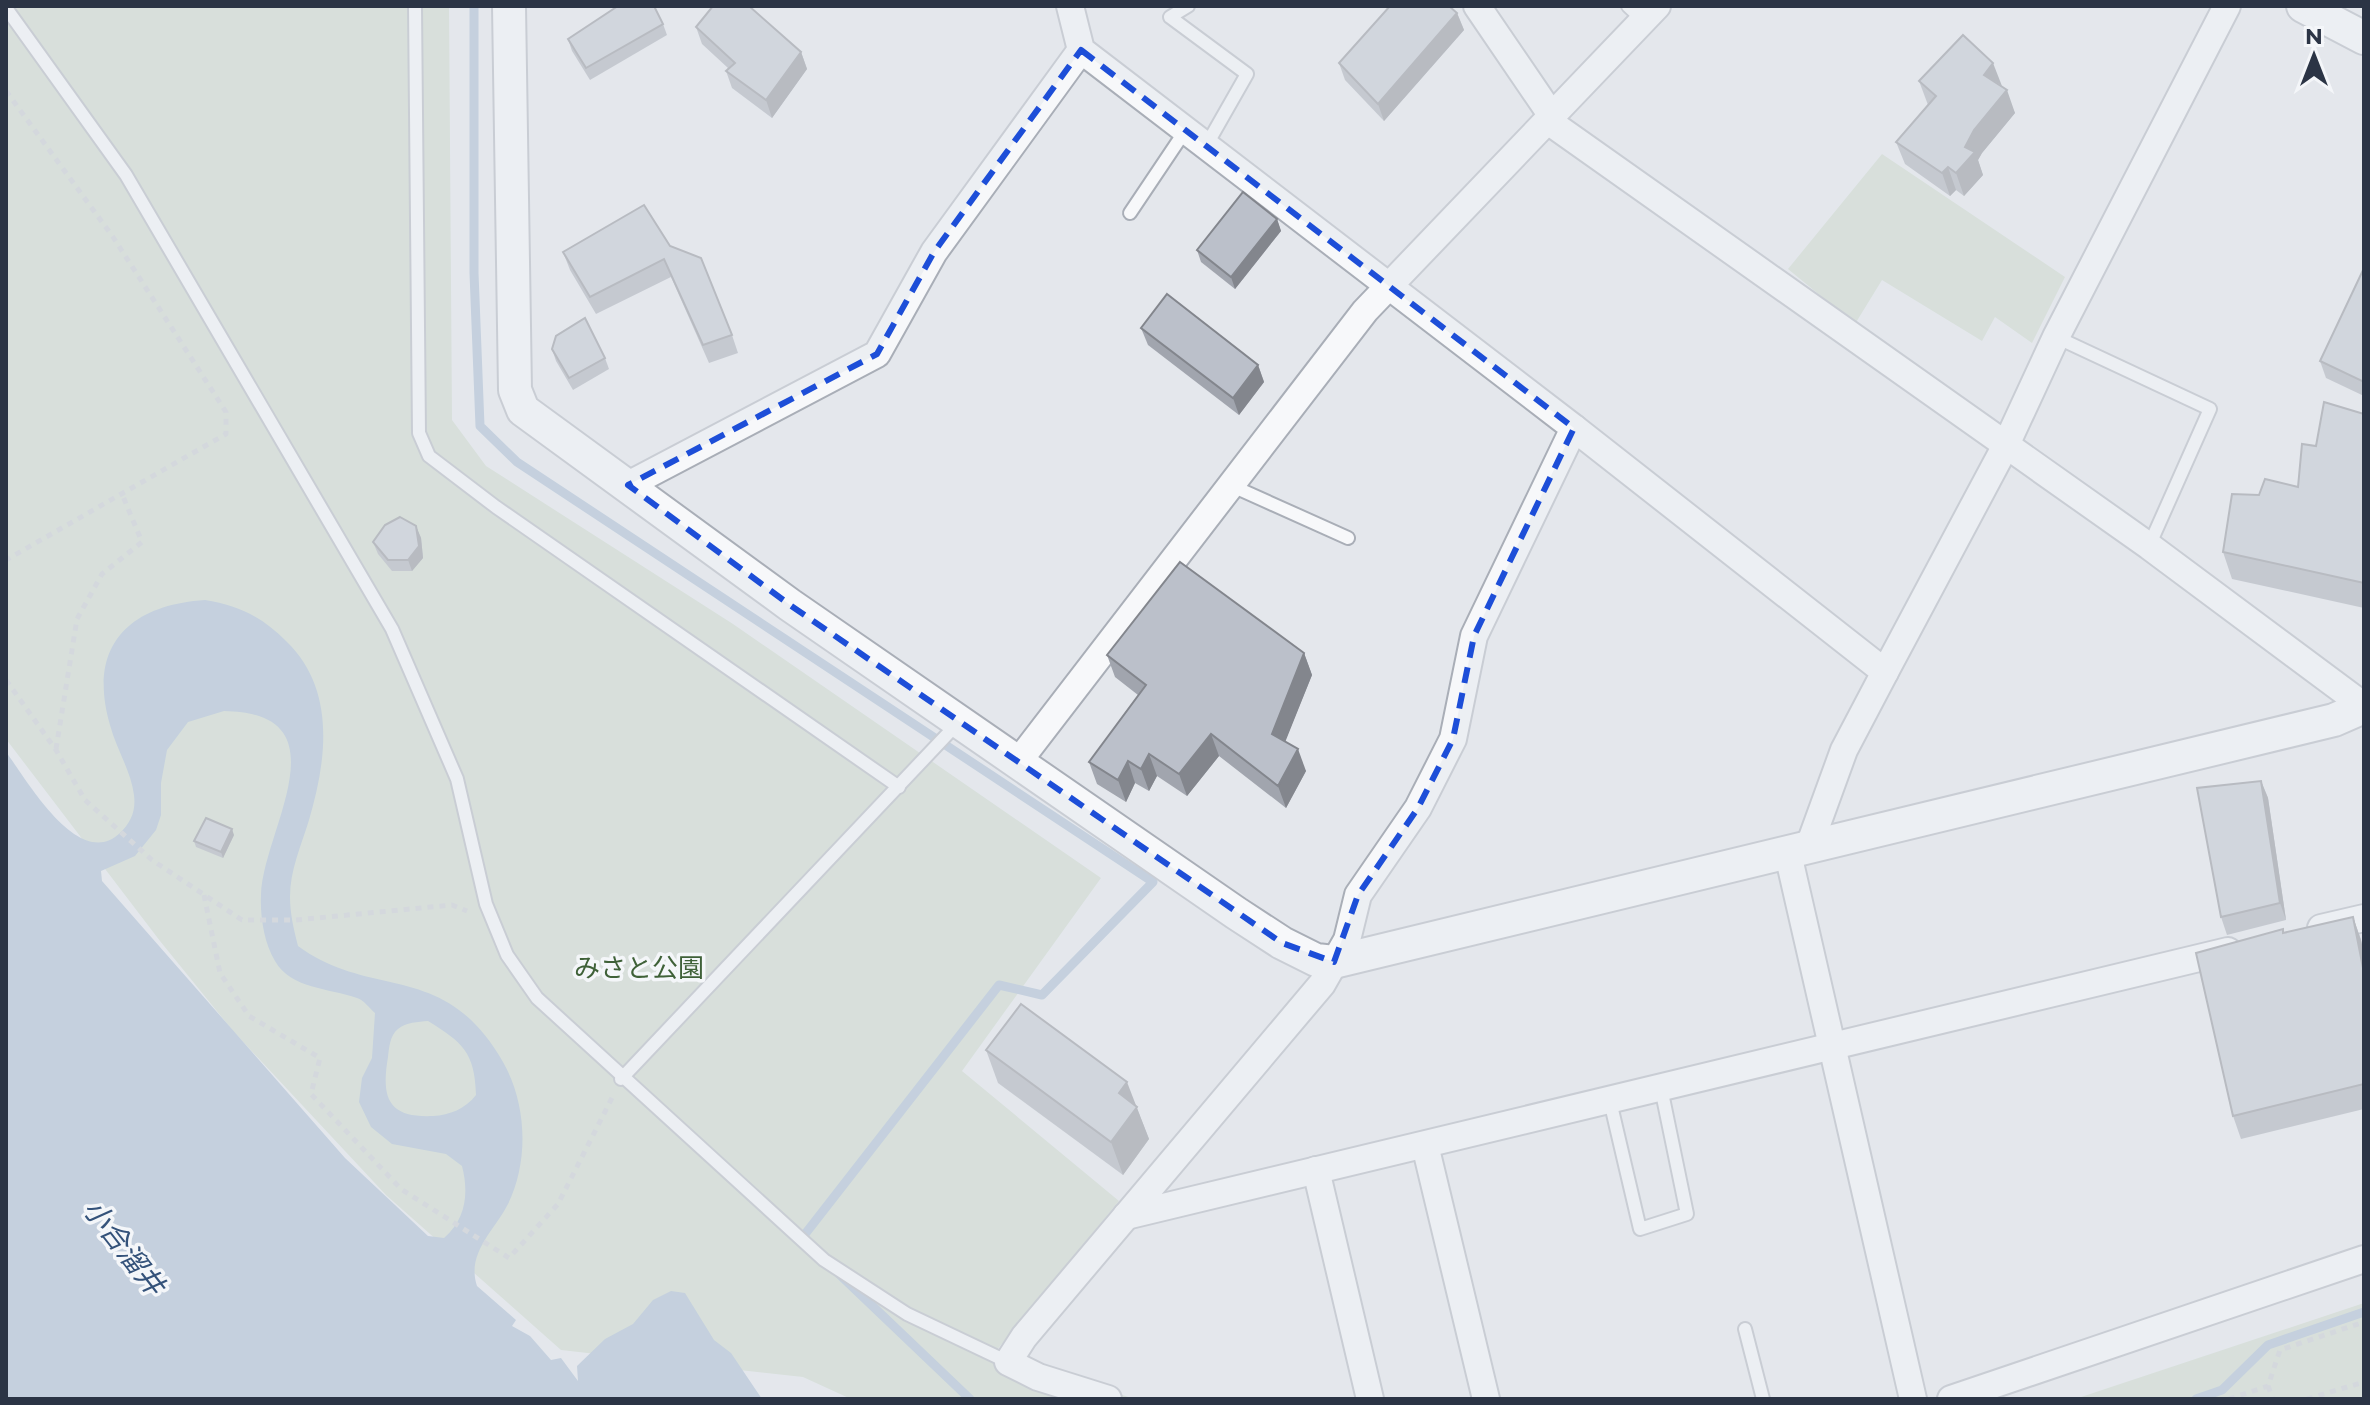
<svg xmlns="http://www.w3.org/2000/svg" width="2370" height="1405" font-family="Montserrat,'Noto Sans JP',sans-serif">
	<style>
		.green { fill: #c9d6c5 }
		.water { fill: #9fb4cc; fill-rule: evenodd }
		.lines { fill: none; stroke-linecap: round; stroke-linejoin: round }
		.stream { stroke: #9fb4cc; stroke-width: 9 }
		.service-casing { stroke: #a9aeb7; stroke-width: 16 }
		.minor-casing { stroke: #a9aeb7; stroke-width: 30 }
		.tertiary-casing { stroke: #a9aeb7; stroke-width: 36 }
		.path { stroke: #c2c5cb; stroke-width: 5; stroke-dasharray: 6 6; stroke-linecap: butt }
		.service { stroke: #f7f8fa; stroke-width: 12 }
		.minor { stroke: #f7f8fa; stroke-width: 26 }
		.tertiary { stroke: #f7f8fa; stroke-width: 32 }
		.wall { fill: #a1a5ae }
		.shaded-wall { fill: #83868d }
		.building { fill: #bbc0ca; stroke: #83868d; stroke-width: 2 }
		.marked { fill: none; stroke: #1d4ed8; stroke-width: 6; stroke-dasharray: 16 10; stroke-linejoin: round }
		.labels { text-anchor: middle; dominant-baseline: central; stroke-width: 7; stroke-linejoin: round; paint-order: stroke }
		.park-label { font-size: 26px; fill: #3f6138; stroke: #f4f6f9 }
		.water-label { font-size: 28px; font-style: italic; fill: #34527a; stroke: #f4f6f9 }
	</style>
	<rect width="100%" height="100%" fill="#e4e7ec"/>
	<!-- green -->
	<g class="green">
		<path d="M6,6H449L452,420L486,466L733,624L1101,878L962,1071L1119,1201L996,1351L1134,1399H851L803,1377L561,1350L386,1195L233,1031L160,941L6,739Z"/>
		<path d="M1882,154L2065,277L2032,343L1995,317L1982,341L1882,280L1855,324L1788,269Z"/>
		<path d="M2364,1303V1399H2075Z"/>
	</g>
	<!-- water -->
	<path class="water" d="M205,600C238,605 262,617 286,641C336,689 327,759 309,820C301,846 290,870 290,897C290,914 294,930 298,946C373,1001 444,959 503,1062C527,1104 529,1161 508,1204C495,1230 466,1253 477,1286L516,1320L512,1326L530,1336L551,1360L561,1358L578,1381L577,1366L605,1339L633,1324L653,1300L671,1291L685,1293L714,1340L731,1353L762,1399H6V752C27,780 79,872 120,833C131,822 136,811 134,795C131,771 116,748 110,725C87,646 129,605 205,600ZM224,711C348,713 262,832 261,895C260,916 264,943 275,961C291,989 329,988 357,998C364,1000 369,1008 375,1013L372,1058L362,1078L359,1102L371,1127L392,1144L446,1154L462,1166C469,1193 466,1219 444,1238L428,1236L345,1158L102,881L101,871L135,856L156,830L161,815V783L167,750L188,722ZM428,1021C462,1042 475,1052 476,1095C465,1109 450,1115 433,1116C388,1118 381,1098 388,1057C389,1048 390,1035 398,1029C406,1022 418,1022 428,1021Z"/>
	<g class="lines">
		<!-- stream -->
		<g class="stream">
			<path d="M474,6V273L480,426L517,462L1153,882L1042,995L999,985L802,1238L806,1242"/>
			<path d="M839,1274L970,1399"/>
			<path d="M2196,1399L2222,1390L2268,1345L2364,1312"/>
		</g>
		<!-- service casing -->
		<g class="service-casing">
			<g id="service">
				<path d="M415,6L419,433L429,456L496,507L899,787"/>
				<path d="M1188,6L1170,17L1247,74L1206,146"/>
				<path d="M1628,6L1643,20"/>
				<path d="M6,8L126,175L392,629L457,779L486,904L507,955L537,998L824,1260L907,1314L1008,1362"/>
				<path d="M1130,213L1185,131"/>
				<path d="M2056,337L2210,409L2149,546"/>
				<path d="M1230,485L1348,538"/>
				<path d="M621,1079L957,724"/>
				<path d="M1610,1101L1640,1229L1687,1214L1661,1088"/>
				<path d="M1745,1329L1763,1399"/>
			</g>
		</g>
		<!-- minor casing -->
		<g class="minor-casing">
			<g id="minor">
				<path d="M1070,6L1081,50L1574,428L1474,636L1453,739L1418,808L1358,895L1347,940L1322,984L1024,1337L1008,1362L1038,1377L1108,1399"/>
				<path d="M1477,6L1552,116"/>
				<path d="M1548,121L2149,546L2364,706"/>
				<path d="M1574,428L1885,672L1844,750L1808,849"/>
				<path d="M628,485L877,354L934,252L1081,50"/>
				<path d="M1885,672L2005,447L2056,337L2227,6"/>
				<path d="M1018,762L1365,311L1657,6"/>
				<path d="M1788,854L1913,1399"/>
				<path d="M2321,928L2364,918"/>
				<path d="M1425,1145L1486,1399"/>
				<path d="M1316,1170L1370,1399"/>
				<path d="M1126,1216L2228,951"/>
				<path d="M1951,1399L2364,1259"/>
			</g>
		</g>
		<!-- tertiary casing -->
		<g class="tertiary-casing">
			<g id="tertiary">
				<path d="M509,6L515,390L523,410L790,605L1236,913L1282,943L1316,960L1334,962L2334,720L2364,707"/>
				<path d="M2303,6L2364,38"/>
			</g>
		</g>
		<!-- path -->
		<g class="path">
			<path d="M6,91L113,237L226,412V434L6,560"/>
			<path d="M6,680L56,750L85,800L152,860L242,920H296L452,905L467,911"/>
			<path d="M56,749L77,619L102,574L142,542L122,494"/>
			<path d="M204,895L220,973L249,1016L320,1058L311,1094L401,1189L509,1258L558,1204L614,1094"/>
			<path d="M2268,1386L2273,1399"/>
			<path d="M2229,1399L2268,1386L2280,1350L2364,1322"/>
			<path d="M2307,1399L2364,1382"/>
		</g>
		<!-- service -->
		<use href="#service" class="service"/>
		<!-- minor -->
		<use href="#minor" class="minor"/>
		<!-- tertiary -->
		<use href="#tertiary" class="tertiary"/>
	</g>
	<!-- wall -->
	<g class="wall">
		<path d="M1457,13L1464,30L1384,121L1345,80L1339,63Z"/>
		<path d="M663,24L667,35L590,80L572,51L568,39Z"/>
		<path d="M696,27L801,52L807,69L772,118L732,88L726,71L728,68L702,44Z"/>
		<path d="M1919,81L2001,86L2015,113L1982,153L1978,160L1983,175L1964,196L1956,190L1950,196L1905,164L1896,142L1928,105Z"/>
		<path d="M1277,219L1281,231L1235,289L1201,262L1197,250Z"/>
		<path d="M670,246L732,335L738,353L709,363L671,277L596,314L570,270L563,252Z"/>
		<path d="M2364,268V396L2326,378L2320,361Z"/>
		<path d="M1141,328L1258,365L1264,382L1239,415L1148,345Z"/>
		<path d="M552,349L605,358L609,369L573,390L556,361Z"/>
		<path d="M2364,414V608L2232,579L2223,552L2298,487L2316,446Z"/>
		<path d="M416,526L421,538L423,558L412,571H392L378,554L373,542Z"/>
		<path d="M1304,653L1312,675L1285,741L1306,771L1286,808L1219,756L1187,796L1157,776L1149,791L1135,783L1126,802L1097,784L1089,762L1138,695L1115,677L1107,655Z"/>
		<path d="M2261,781L2268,798L2286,920L2227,935L2221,917Z"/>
		<path d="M234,835L223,858L196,847L194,841Z"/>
		<path d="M2353,917L2361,940L2364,954V1109L2241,1139L2233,1116L2284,933Z"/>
		<path d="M986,1050L1136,1106L1149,1139L1123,1175L998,1083Z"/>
	</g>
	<!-- shaded-wall -->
	<g class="shaded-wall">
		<path d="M1457,13L1464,30L1384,121L1378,104Z"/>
		<path d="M801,52L807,69L772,118L766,100Z"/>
		<path d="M1993,63L2002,86L1984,75Z"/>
		<path d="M2007,90L2015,113L1982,153L1978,160L1983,175L1964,196L1956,173L1965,147L1974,130Z"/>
		<path d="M1948,167L1956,190L1950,196L1942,173Z"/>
		<path d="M1277,219L1281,231L1235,289L1231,277Z"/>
		<path d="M1258,365L1264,382L1239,415L1233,398Z"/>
		<path d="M416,526L421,538L423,558L412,571L408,560Z"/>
		<path d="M1304,653L1312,675L1280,755L1272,734Z"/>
		<path d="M1211,734L1219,756L1187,796L1179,774Z"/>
		<path d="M1298,749L1306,771L1286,808L1278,786Z"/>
		<path d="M1149,754L1157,776L1149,791L1141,769Z"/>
		<path d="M1128,761L1135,783L1126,802L1118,780Z"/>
		<path d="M2261,781L2268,798L2286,920L2280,903Z"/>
		<path d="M232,829L234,835L223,858L221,852Z"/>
		<path d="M2353,917L2361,940L2364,954V973Z"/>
		<path d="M1127,1082L1149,1139L1123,1175L1111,1142L1119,1093Z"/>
	</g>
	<!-- building -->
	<g class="building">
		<path d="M618,6H654L663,24L586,68L568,39Z"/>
		<path d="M713,6H749L801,52L766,100L726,71L735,63L696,27Z"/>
		<path d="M1390,6H1449L1457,13L1378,104L1339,63Z"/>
		<path d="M1963,35L1993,63L1984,75L2007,90L1974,130L1965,147L1975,152L1956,173L1948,167L1942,173L1896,142L1936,96L1919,81Z"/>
		<path d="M1243,192L1277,219L1231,277L1197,250Z"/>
		<path d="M644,205L670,246L701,258L732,335L703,345L664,259L590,297L563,252Z"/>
		<path d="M2364,268V382L2320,361Z"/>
		<path d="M1167,294L1258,365L1233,398L1141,328Z"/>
		<path d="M585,318L605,358L569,378L552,349L556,336Z"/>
		<path d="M2324,402L2364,414V583L2223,552L2232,494L2259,495L2265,479L2298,487L2302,444L2316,446Z"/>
		<path d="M400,517L416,526L419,546L408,560H388L373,542L385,525Z"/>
		<path d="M1180,562L1304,653L1272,734L1298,749L1278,786L1211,734L1179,774L1149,754L1141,769L1128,761L1118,780L1089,762L1146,685L1107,655Z"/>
		<path d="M2261,781L2280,903L2221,917L2197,788Z"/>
		<path d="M206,818L232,829L221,852L194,841Z"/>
		<path d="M2353,917L2364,973V1084L2233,1116L2196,953L2283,929V933Z"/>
		<path d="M1021,1004L1127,1082L1119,1093L1137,1107L1111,1142L986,1050Z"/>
	</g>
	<!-- marked area -->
	<path d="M0 0H2370V1405H0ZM1081,50L1574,428L1474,636L1453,739L1418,808L1358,895L1334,962L1282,943L790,605L628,485L877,354L934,252Z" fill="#e4e7ec" fill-opacity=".55" fill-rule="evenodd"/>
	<path class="marked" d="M1081,50L1574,428L1474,636L1453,739L1418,808L1358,895L1334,962L1282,943L790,605L628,485L877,354L934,252Z"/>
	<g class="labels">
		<!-- park labels -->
		<g class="park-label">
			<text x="639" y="968">みさと公園</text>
		</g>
		<!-- water labels -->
		<g class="water-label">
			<text transform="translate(124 1247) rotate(52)">小合溜井</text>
		</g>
	</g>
	<!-- border -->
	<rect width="2370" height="1405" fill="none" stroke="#2b3445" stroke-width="16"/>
	<!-- north arrow -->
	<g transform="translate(2314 56)" stroke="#f4f6f9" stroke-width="6" paint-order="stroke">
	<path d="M0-6L14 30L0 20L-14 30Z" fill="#2b3445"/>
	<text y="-12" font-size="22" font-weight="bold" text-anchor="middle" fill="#2b3445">N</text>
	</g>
</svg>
